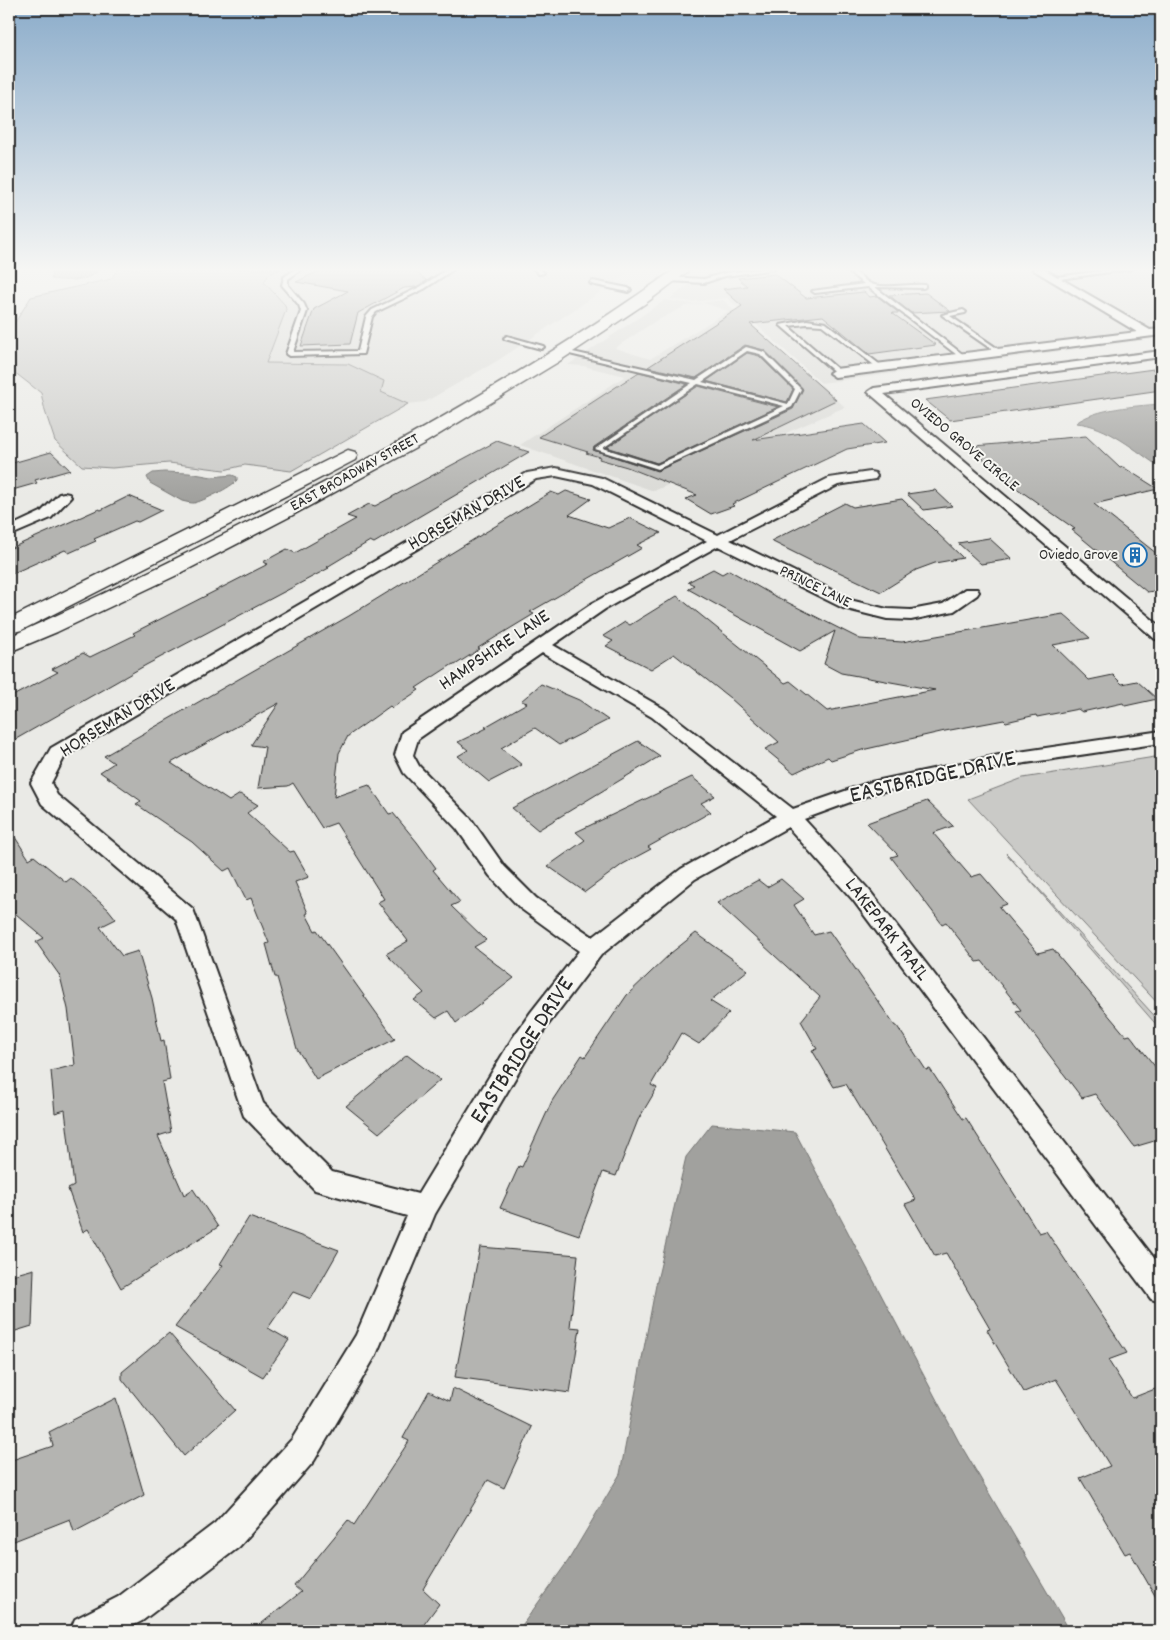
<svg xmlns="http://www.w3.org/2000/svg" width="1170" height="1640" font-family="Dekko,sans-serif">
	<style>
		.built { fill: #dadad6; fill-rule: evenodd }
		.green { fill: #cacac7; stroke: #7a7a79 }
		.water { fill: #a1a19e; stroke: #727270 }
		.building { fill: #b4b4b1; stroke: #2b2b2b }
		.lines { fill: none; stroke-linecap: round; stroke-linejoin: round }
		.lane-casing { stroke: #2b2b2b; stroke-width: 4 }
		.street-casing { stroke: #2b2b2b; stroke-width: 4 }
		.secondary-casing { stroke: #2b2b2b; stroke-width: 3 }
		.lane { fill: #f6f6f2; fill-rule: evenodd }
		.street { fill: #f6f6f2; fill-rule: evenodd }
		.secondary { fill: #f6f6f2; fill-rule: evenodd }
		.labels { text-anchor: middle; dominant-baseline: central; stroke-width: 4; stroke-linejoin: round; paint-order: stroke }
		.far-street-label { font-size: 16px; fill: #2b2b2b; stroke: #f6f6f2 }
		.far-poi-label { font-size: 16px; fill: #2b2b2b; stroke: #f6f6f2; text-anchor: end }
		.street-label { font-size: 20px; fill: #2b2b2b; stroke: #f6f6f2 }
		.near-street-label { font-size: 24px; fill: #2b2b2b; stroke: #f6f6f2 }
	</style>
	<rect width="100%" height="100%" fill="#eaeae6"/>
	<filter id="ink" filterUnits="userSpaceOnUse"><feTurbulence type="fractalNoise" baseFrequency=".02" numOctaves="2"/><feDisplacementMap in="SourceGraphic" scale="10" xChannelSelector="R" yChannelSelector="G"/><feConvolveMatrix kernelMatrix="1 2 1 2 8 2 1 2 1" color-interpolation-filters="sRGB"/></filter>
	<g filter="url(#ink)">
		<!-- built -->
		<g class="built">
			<path d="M281,269H635L497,361L425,402L408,404L380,392L348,364L266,363L286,310L264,282L269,274Z"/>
			<path d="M709,269H1161V338L821,383L727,298L692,302L670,299Z"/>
			<path d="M665,300L692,304L723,300L815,384L821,385L845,407L654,491L520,445L625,376L583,366L568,365ZM704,303L728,311L650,359L615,348L654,322L686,306Z"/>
		</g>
		<!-- green -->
		<g class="green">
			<path d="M118,269H281L269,274L264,282L285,305L286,310L266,363L348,364L384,381L381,392L408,404L291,471L245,465L224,470L169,463L112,468L82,466L55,441L45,411L41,393L9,368V332L31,297L111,279Z"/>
			<path d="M1161,756V1007L968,799L1023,778Z"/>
			<path d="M1006,853L1161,1023V1030Z"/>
		</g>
		<!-- water -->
		<g class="water">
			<path d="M52,269H99C91,282 66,281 51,279Z"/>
			<path d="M1161,404V468C1136,451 1107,425 1076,423C1096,408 1136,406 1161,404Z"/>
			<path d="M164,472L189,473L212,477L232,475L237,477V480C232,487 203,501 194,503C190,503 186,502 182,501L150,483L147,477L153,473Z"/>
			<path d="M712,1124L795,1132L959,1442L1070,1631H518L568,1561L620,1474L656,1285L686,1157Z"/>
		</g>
		<!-- building -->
		<g class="building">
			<path d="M323,269H413L427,281L416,287L404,288L358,313L350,344L301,346L314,309L348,291L296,282Z"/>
			<path d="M775,274L806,298L864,292L870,297L877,296L899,313H892L936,345L869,354L823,316L750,324L836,400L753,440L864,424L885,443L847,449L732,504L734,506L711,514L686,499L697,495L627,467L599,459L600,457L586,453L588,452L539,437L639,372L687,384L594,447L593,450L657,471L793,409L803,389L764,350L745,345L696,378L648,367L742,306L723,289L747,286L738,278Z"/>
			<path d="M926,293L950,311L911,313L889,295Z"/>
			<path d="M747,353L759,356L793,389L787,402L706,381Z"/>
			<path d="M1161,368V390L950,420L925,400Z"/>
			<path d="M698,386L778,407L657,463L607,447Z"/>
			<path d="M1086,436L1120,468L1123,467L1158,489L1094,504L1161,557V590L1147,592L1072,530L1075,529L1002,478L975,450H978L975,446Z"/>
			<path d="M497,441L529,452L374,543L370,541L327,567L329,568L146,665L9,743V698L58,672L52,669L83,653L90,657L135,635L133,633L268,564L263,562L287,549L295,553L356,519L347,516L369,504L375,506Z"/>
			<path d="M51,452L70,470L35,480L37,483L9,491V464Z"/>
			<path d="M935,490L952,506L924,510L907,494Z"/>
			<path d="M566,491L591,499L569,515L608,528L630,518L661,533L637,545L642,548L530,612L534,614L478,648L480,649L455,665L453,664L416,688L419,690L392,708L390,706L348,736L339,753L334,797L369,785L389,814L393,813L417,842L436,868L433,870L460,902L451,906L486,940L474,947L514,978L456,1023L448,1011L436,1018L414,1000L424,993L386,954L408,941L378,902L384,899L336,823L322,828L293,783L288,786L258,788L265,747L251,745L279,703L171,763L229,801L240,794L258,805L247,813L290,852L294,851L309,877L295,882L308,913L306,914L315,931L317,930L395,1039L316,1079L297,1049L277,977H275L266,944L269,943L251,898L246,900L230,868L224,871L192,842L136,804L141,801L100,772L114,763L104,756L349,616L551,492L559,495Z"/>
			<path d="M129,496L162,510L138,522L135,521L94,539L96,541L69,553L65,550L9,575V549L99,509L101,510Z"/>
			<path d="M902,499L963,558L935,563L916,570L881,592L820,563L817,564L771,541L845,503L853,507Z"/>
			<path d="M989,538L1012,559L981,564L958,543Z"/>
			<path d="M713,569L722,574L729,570L769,593L860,639L902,642L1063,614L1090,638L1053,645L1089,680L1113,675L1122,684L1137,681L1157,699L1125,706L1123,703L1082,712L1078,709L1037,717L1036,715L1006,722L1004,720L945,731L862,750L831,760L828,757L794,773L765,749L779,742L730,698L674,654L651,669L606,646L613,641L603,636L625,622L630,625L677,596L785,683L790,681L827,711L935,690L841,673L824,664L835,631L800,651L688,589L694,585L688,582Z"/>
			<path d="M541,684L579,700L608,720L559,745L535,728L501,748L522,765L489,782L458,756L468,750L458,742L487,728L485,727L527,703L521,701Z"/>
			<path d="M638,741L660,756L538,830L512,808Z"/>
			<path d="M692,777L715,796L701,803L711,812L648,847L651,849L623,864L585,892L548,866L585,840L576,832Z"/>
			<path d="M927,801L953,826L933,833L971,877L981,874L1007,904L999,907L1038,953L1053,949L1126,1036L1130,1035L1161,1074V1139L1134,1147L1095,1094L1082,1098L1016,1011L1021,1010L982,961L977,962L946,922L942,924L891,857L898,855L867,823Z"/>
			<path d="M9,828L29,859L34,856L66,882L71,878L108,909L116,919L100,927L122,956L138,951L152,998L161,1041L164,1040L170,1080L162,1082L171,1132L158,1136L184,1195L193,1189L218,1227L121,1288L88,1229L83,1232L68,1189L74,1186L65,1110L55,1113L51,1071L75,1065L68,1009L60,976L36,942L44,938L9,908Z"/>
			<path d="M781,879L804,899L794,905L814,935L829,931L895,1026H897L926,1070L930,1069L963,1119L966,1118L1039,1233L1046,1231L1127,1353L1108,1360L1132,1398L1155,1389L1161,1399V1606L1130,1552L1125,1554L1080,1478L1110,1466L1056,1379L1024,1392L987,1330L990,1329L946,1253L935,1256L905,1204L916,1200L846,1084L834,1087L812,1050L817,1049L801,1021L820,997L717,903L758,880L767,887Z"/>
			<path d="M696,933L748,970L710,1001L729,1013L699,1044L681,1033L651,1085L657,1088L638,1120L616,1176L603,1172L579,1235L500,1208L519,1166L522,1167L552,1101L582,1055L585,1057L627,995L671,953Z"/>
			<path d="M407,1055L440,1080L379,1133L346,1106Z"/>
			<path d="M249,1217L339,1250L311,1299L293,1292L268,1328L289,1340L263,1377L175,1327L223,1265L220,1264Z"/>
			<path d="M480,1247L578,1255L570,1327L580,1328L570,1393L455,1377Z"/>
			<path d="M34,1269L32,1326L9,1333V1276Z"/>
			<path d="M169,1333L235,1410L184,1456L122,1379V1372Z"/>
			<path d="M453,1388L532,1427L504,1488L488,1480L423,1589L439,1604L419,1631H252L301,1592L294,1586L348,1520L354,1525L409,1441L403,1438L429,1391L450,1401Z"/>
			<path d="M116,1398L144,1495L74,1532L70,1519L9,1543V1461L53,1446L49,1432Z"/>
		</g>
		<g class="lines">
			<!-- lane casing -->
			<g class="lane-casing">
				<g id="lane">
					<path d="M296,269H302L288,279V285L304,304L307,311L293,352L358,351L366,317L372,310L420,287L448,269H454L424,289L376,312L372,317L363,354L289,356L286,354L301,311L299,305L282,285L284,277Z"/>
					<path d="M534,269H540L544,273L539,274Z"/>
					<path d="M760,269H775L725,276L704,283L670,281L667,279L670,277L704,279L725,273Z"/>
					<path d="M845,269C856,269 861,278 869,283C882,290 909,283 925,285V287L923,288L875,287L965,356V358H961L868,287L815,293L812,291L864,284Z"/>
					<path d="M1116,269H1132L1052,280L1049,278Z"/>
					<path d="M593,281L628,288L631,290L628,292L591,284L590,283Z"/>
					<path d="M963,310L966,312L965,313L950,316L1001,351V353H997L942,315Z"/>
					<path d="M807,320L826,323L883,367L878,368L822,325L807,324L788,326L842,373L837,374L780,325Z"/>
					<path d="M507,336L543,346L544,347L541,349L505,339L504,338Z"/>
					<path d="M746,347L764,352L801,389L792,407L658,469L595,449L692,383L561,352L564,350L696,380ZM747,351L760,354L795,389L788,404L702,382ZM698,384L784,406L657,465L603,448Z"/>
				</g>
			</g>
			<!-- street casing -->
			<g class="street-casing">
				<g id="street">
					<path d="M1032,269H1044L1150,330L1161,329V335L835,377L829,373L835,369L1137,332Z"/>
					<path d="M1161,351V357L884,394L1161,627V640L1155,639L868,392L874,388Z"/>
					<path d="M556,468L602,478L718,535L829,478L870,472L875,473L877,476L875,479L838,485L730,540L854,601L887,609L911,610L943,604L965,589H977L979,592L977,595L954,611L911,620L887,619L843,608L718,546L605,609L553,645L664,709L793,809L871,782L999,755L1161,731V743L999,767L875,793L804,819L869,890L1161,1267V1302L1151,1299L853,900L788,827L695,879L601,955L547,1026L530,1053L435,1214L376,1355L314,1461L239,1547L142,1621L122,1631H70L75,1619L118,1597L215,1523L292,1439L356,1335L407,1216L315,1190L244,1116L176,919L42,804L31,783L51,748L527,473ZM556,476L593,484L707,541L593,603L402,732L395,755L404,773L457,829L490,876L520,908L579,951L531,1012L512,1039L418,1194L332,1172L263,1103L193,909L57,795L51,783L65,756L536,479ZM542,653L652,717L776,816L681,869L593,937L536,898L504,866L471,819L419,766L413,755L418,739Z"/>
					<path d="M64,493L69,494L71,497L51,518L9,536V527L41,512L59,494Z"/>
				</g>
			</g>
			<!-- secondary casing -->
			<g class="secondary-casing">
				<g id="secondary">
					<path d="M675,269H691L646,303L558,362L423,444L291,516L175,576L57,632L9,652V637C106,594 201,547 295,498C426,429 554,355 675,269Z"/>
					<path d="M348,450L355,452L357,456L355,460L313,482L22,630L14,632L9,631V619Z"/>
				</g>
			</g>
			<!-- lane -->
			<use href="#lane" class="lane"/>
			<!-- street -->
			<use href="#street" class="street"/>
			<!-- secondary -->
			<use href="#secondary" class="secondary"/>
		</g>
	</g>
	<!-- sky -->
	<linearGradient id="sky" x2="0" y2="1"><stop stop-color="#8bacca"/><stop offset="0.54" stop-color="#f6f6f4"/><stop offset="1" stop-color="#f6f6f4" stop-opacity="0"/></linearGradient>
	<rect width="1170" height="499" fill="url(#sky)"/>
	<!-- icons -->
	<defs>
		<g id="building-ring" transform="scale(1.25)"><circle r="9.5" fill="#f6f6f2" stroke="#1f6fb2" stroke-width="1.5"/><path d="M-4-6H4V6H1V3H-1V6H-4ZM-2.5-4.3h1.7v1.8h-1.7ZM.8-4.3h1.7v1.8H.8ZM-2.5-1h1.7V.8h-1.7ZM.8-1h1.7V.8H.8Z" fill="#1f6fb2"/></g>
	</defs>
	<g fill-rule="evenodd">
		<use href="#building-ring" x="1135" y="555"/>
	</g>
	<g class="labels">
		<!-- far-street labels -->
		<g class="far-street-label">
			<text transform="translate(964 445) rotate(40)">OVIEDO GROVE CIRCLE</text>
			<text transform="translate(355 473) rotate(-29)">EAST BROADWAY STREET</text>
			<text transform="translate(815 587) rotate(26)">PRINCE LANE</text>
		</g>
		<!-- far-poi labels -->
		<g class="far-poi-label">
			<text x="1118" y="555">Oviedo Grove</text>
		</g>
		<!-- street labels -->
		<g class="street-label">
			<text transform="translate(467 514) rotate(-30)">HORSEMAN DRIVE</text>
			<text transform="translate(495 651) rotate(-34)">HAMPSHIRE LANE</text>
			<text transform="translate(118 719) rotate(-32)">HORSEMAN DRIVE</text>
			<text transform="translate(886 930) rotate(52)">LAKEPARK TRAIL</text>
		</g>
		<!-- near-street labels -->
		<g class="near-street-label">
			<text transform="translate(933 778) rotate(-13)">EASTBRIDGE DRIVE</text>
			<text transform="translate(523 1051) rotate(-57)">EASTBRIDGE DRIVE</text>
		</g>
	</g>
	<!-- margin -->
	<rect width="1170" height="1640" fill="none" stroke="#f6f6f2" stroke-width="30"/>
	<rect x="15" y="15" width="1140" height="1610" fill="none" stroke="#2b2b2b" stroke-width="2" filter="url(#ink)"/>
</svg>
